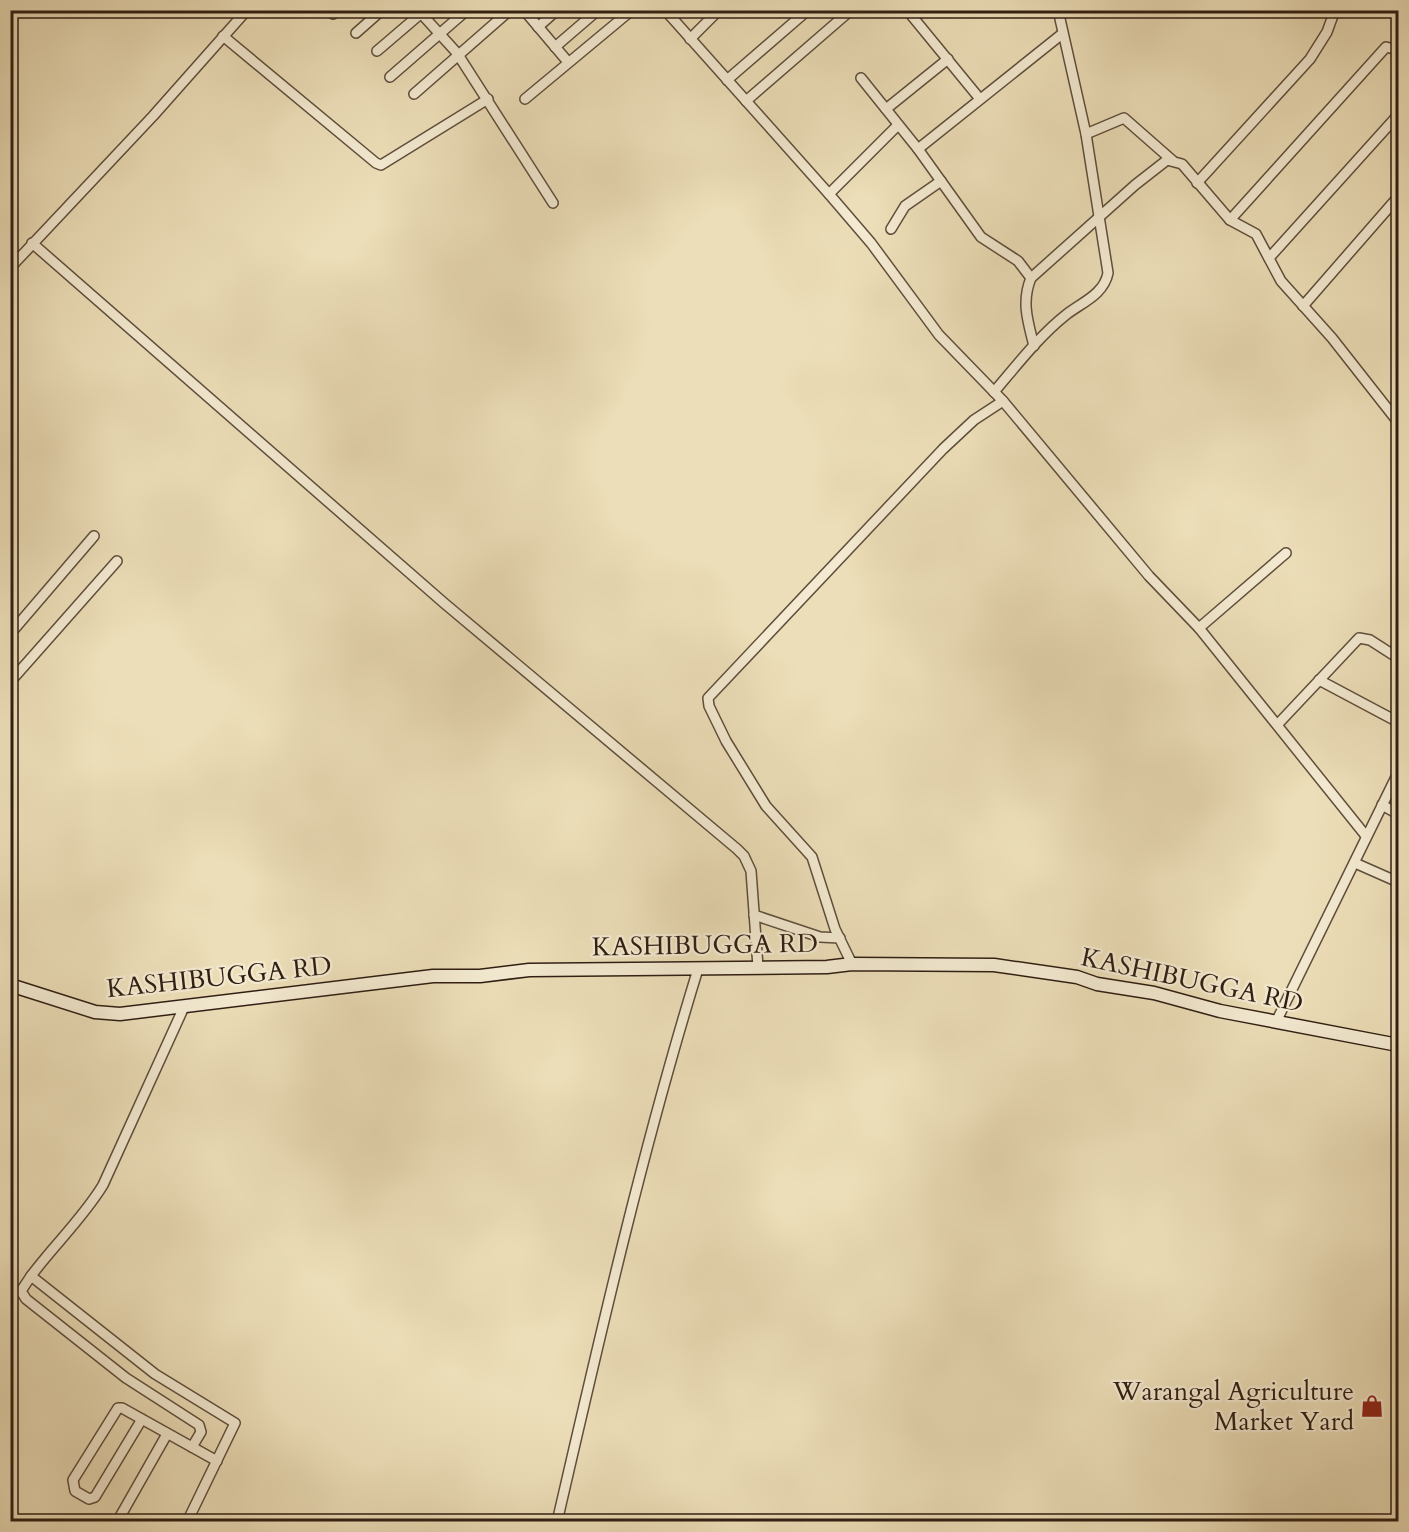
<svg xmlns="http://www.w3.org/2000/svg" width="1409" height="1532" font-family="Cardo,serif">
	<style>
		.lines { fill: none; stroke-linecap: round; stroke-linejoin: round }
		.street-casing { stroke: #5f4e3c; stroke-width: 12 }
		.secondary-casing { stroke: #301e13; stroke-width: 15 }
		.street { stroke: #f3ead1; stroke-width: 9 }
		.secondary { stroke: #f3ead1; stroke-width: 12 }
		.labels { text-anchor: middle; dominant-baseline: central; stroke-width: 4.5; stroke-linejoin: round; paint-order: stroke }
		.street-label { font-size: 26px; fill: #301e13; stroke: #f3ead1 }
		.poi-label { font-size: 26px; fill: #301e13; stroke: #f3ead1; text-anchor: end }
	</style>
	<rect width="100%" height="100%" fill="#ecdeb8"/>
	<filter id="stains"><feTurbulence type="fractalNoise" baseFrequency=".00333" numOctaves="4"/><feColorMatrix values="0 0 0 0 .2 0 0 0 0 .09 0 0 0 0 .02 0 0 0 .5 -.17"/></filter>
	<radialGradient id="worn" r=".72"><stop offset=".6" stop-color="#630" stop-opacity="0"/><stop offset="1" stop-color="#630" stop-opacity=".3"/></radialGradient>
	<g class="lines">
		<!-- street casing -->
		<g class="street-casing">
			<g id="street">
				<path d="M418,10L457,53L553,203"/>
				<path d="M524,10L568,62"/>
				<path d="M665,10L829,194L871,243L939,335L1003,401L1149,576L1199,628L1366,836"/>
				<path d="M907,10L980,99"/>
				<path d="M333,14L338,10"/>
				<path d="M538,27L557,10"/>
				<path d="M356,33L382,10"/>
				<path d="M223,36L376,163L381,165L488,99"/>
				<path d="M690,39L719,10"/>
				<path d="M555,47L598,10"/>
				<path d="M377,51L425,10"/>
				<path d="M390,77L467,10"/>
				<path d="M861,78L918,149L981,237L1018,261L1031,278"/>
				<path d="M727,80L808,10"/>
				<path d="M414,94L510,10"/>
				<path d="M525,99L632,10"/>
				<path d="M746,101L851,10"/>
				<path d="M886,109L948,59"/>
				<path d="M1086,134L1124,118L1173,161"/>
				<path d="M918,149L1062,34"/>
				<path d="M1197,183L1310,59L1327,32L1335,10"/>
				<path d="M829,194L898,125"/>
				<path d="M1230,220L1386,47L1398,50"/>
				<path d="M891,229L905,206L941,181"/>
				<path d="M32,243L444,603L737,849L744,856L751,871L758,967"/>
				<path d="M1269,258L1398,115"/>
				<path d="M10,268L153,116L247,10"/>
				<path d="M1303,306L1398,197"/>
				<path d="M1034,346C1028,322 1021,302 1031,278L1135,185L1167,160L1182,164L1230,220L1256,234L1281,281L1332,338L1398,422"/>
				<path d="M994,392C1017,365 1039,336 1067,314C1083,302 1104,294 1108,273L1086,134L1058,10"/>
				<path d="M1199,628L1286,553"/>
				<path d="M10,634L94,536"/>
				<path d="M1319,680L1398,722"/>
				<path d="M10,682L117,561"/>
				<path d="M1278,724L1359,638L1370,640L1398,658"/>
				<path d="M1382,805L1398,814"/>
				<path d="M1355,863L1398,882"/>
				<path d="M754,915L820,937L840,938"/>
				<path d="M852,964L835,929L812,857L766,806L726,741L709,706L708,698L943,449L974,420L1003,401"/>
				<path d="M184,1007L103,1185C83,1218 54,1245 31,1276L155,1374L235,1423L187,1522"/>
				<path d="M1276,1022L1398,773"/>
				<path d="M31,1276L21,1291L26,1299L126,1378L199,1425L201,1432L192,1447"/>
				<path d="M142,1419L95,1497L89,1499L75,1491L73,1480L118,1408H122L217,1461"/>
				<path d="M117,1522L167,1434"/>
				<path d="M557,1522C600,1336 642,1151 698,969"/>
			</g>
		</g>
		<!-- secondary casing -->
		<g class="secondary-casing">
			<path id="secondary" d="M10,985L95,1012L120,1014L433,976H480L529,970L827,967L852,964L994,965L1077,977L1097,984L1154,993L1220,1011L1398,1045"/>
		</g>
		<!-- street -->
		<use href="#street" class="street"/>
		<!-- secondary -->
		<use href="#secondary" class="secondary"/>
	</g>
	<!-- icons -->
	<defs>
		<g id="shop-bare" transform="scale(1.8)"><path d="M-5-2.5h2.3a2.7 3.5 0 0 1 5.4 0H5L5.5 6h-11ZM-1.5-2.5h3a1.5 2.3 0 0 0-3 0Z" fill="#8f2418" stroke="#f3ead1" stroke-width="2.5" paint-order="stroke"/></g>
	</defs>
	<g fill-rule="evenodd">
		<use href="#shop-bare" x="1372" y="1406"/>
	</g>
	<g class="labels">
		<!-- street labels -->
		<g class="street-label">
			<text transform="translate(705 945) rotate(-1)">KASHIBUGGA RD</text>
			<text transform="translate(219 977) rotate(-6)">KASHIBUGGA RD</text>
			<text transform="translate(1192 980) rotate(12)">KASHIBUGGA RD</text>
		</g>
		<!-- poi labels -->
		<g class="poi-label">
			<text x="1354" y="1391">Warangal Agriculture<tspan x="1354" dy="30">Market Yard</tspan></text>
		</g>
	</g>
	<!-- margin -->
	<rect width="1409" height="1532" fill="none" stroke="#ecdeb8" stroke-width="36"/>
	<rect x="12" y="12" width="1385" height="1508" fill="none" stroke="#301e13" stroke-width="3"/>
	<rect x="18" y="18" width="1373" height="1496" fill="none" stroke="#301e13" stroke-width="1.5"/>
	<rect width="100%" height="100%" filter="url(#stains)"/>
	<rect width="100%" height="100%" fill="url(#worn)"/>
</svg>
